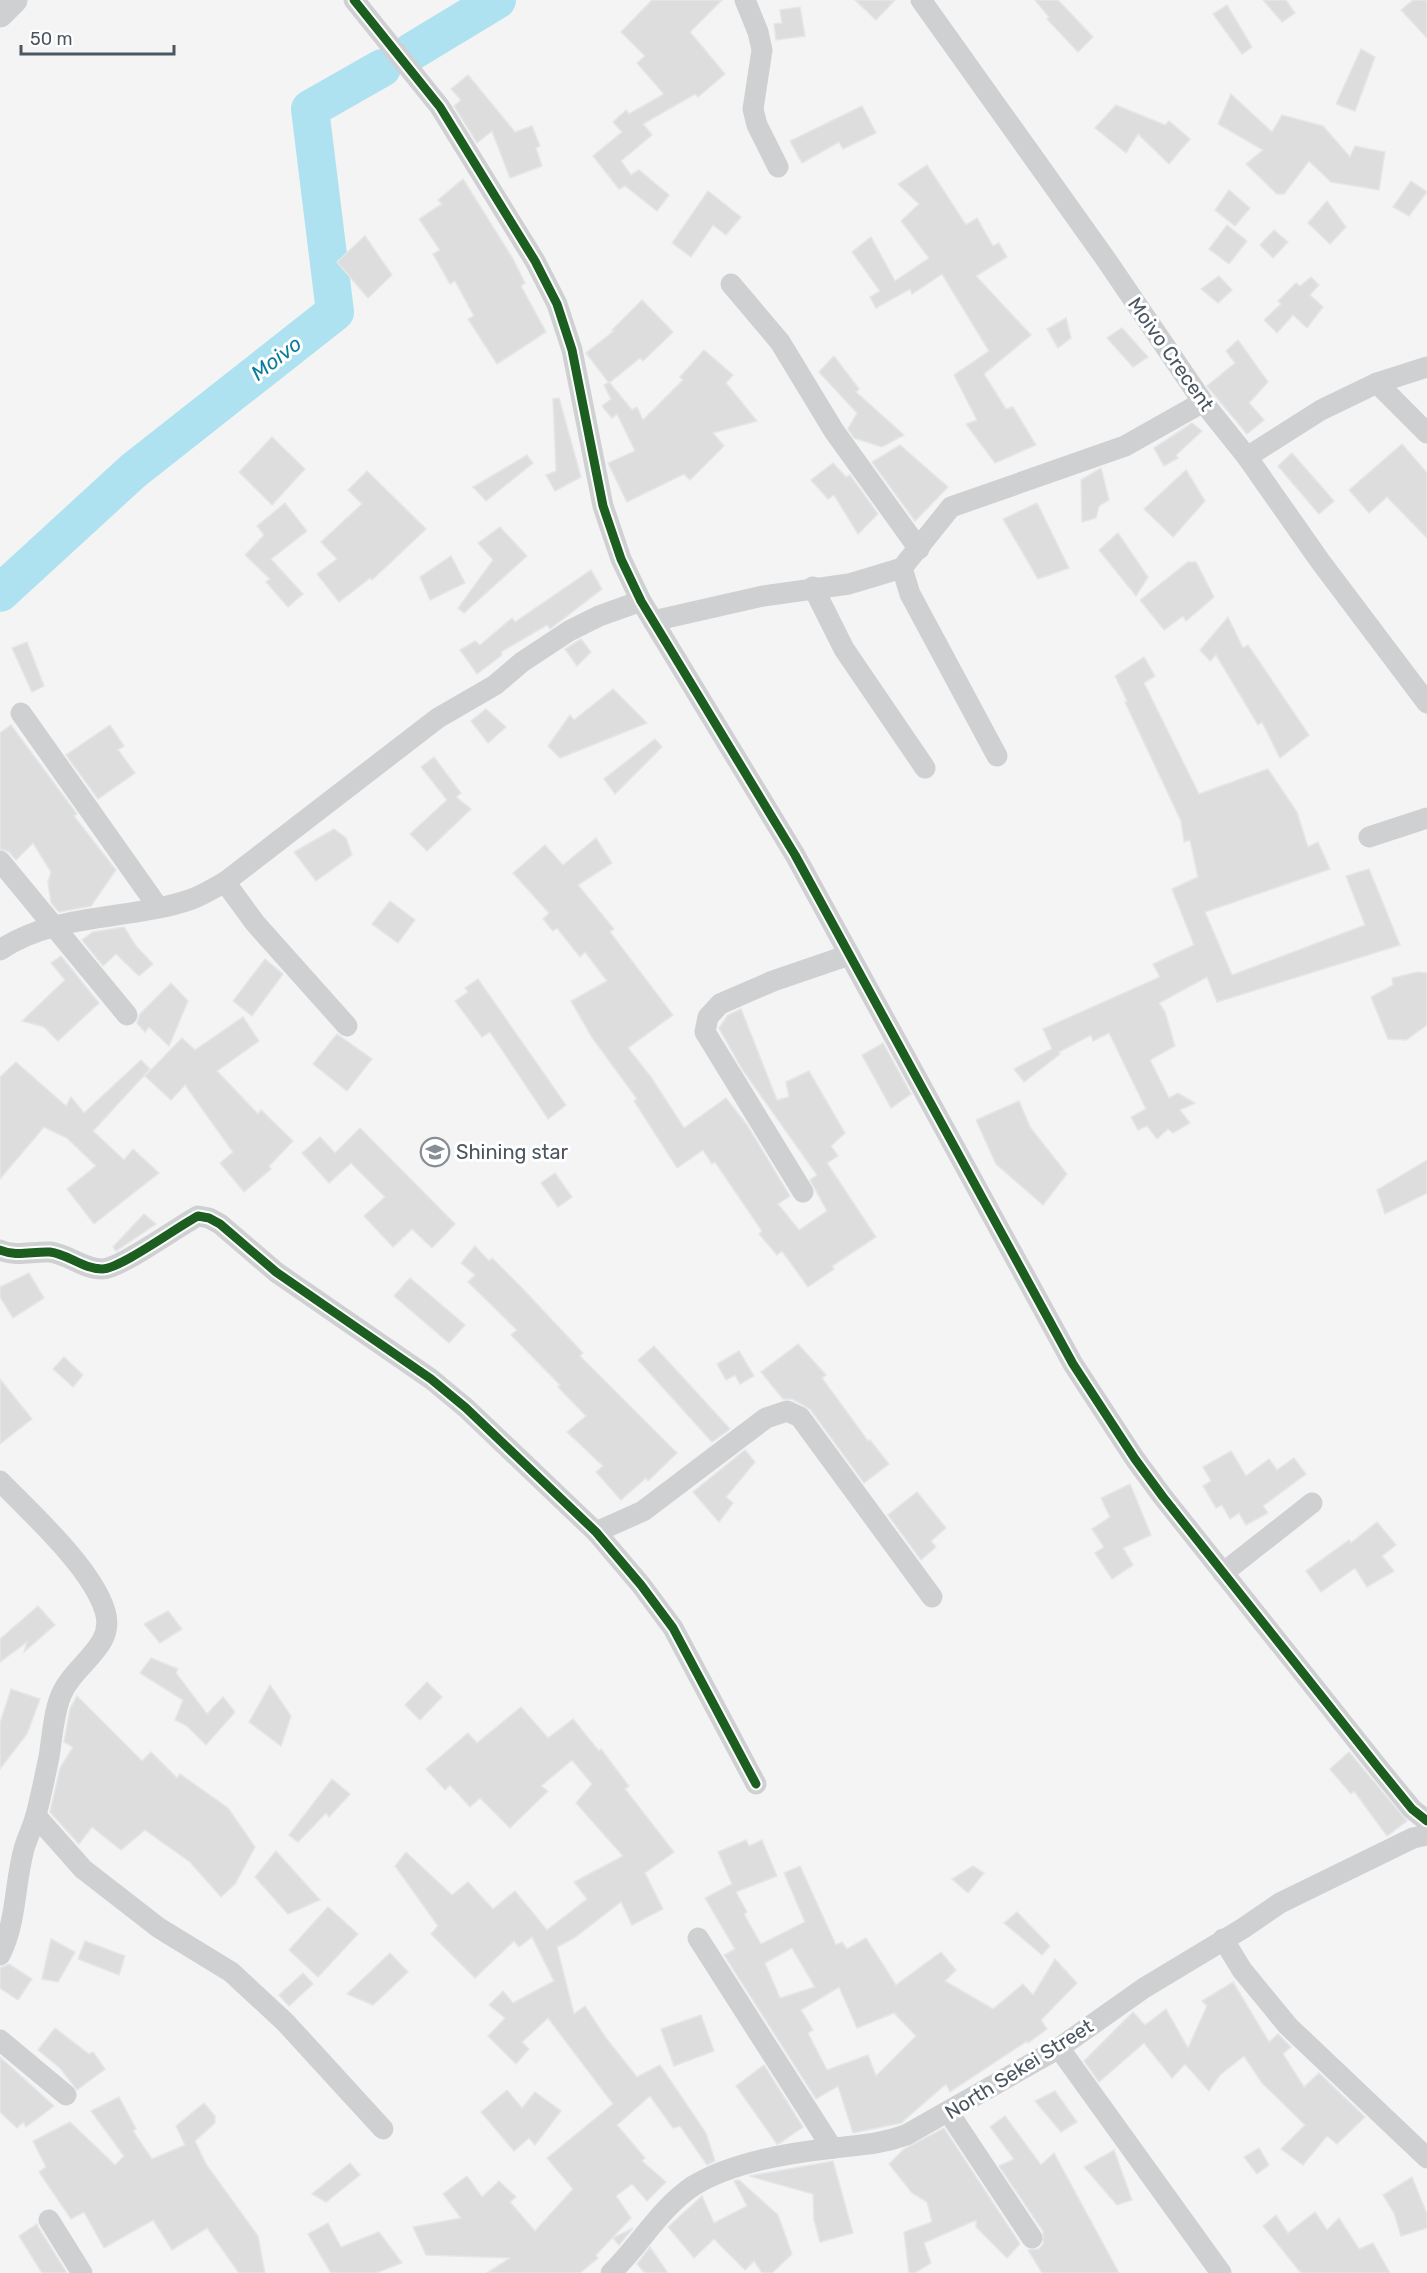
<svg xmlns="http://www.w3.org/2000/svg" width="1427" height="2273" font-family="Rubik,sans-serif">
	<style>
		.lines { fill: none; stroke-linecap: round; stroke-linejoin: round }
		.river { stroke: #aee2f0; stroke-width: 38 }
		.building { fill: #ddddde; stroke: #e5e6e7; stroke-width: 1.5; fill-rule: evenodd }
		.minor { stroke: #ced0d2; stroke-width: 21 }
		.tertiary { stroke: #ced0d2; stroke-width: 27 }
		.cycleway-casing { stroke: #fff; stroke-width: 13 }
		.cycleway { stroke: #1b5e20; stroke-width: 9 }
		.labels { text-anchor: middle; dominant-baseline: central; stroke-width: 6; stroke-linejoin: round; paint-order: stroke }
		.street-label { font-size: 20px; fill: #4a5661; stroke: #fff }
		.poi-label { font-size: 20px; fill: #4a5661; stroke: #fff; text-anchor: start }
		.water-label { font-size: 21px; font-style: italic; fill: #0c7c9b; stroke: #fff }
	</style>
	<rect width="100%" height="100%" fill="#f4f4f4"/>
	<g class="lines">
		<!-- river -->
		<g class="river">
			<path d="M411,52L497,0"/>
			<path d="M0,593L133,471L335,312L310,109L382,68"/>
		</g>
	</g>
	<!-- building -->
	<g class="building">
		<path d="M652,0H722L690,32L725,74L698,97L695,94L643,124L652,135L621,161L631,175L639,170L669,195L657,211L625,186L619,189L593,156L622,132L613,122L626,110L629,114L664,94L637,63L645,56L621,32Z"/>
		<path d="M855,0H895L876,20Z"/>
		<path d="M1035,0H1058L1093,37L1078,52L1047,19L1049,17Z"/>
		<path d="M1263,0H1286L1295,13L1282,22Z"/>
		<path d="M1413,0H1427V38L1401,10Z"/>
		<path d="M1227,5L1252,47L1242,54L1213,14Z"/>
		<path d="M800,7L805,36L776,40L774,24L782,23L780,10Z"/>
		<path d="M1361,49L1375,57L1355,111L1336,104Z"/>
		<path d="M468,75L515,132L532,126L540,146L536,148L542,166L510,178L492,131L477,143L454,106L461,100L451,89Z"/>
		<path d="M1231,94L1272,132L1282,115L1323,126L1350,157L1355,146L1385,152L1379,190L1331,182L1309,161L1284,194H1277L1246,164L1263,150L1218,124Z"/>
		<path d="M1116,105L1165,125L1169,121L1190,139L1169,164L1138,134L1126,153L1095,128Z"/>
		<path d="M862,106L876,133L843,149L839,142L802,163L790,141Z"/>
		<path d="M927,165L966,225L977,218L993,246L999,243L1007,257L976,276L1031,335L984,374L1006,409L1013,407L1036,445L995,463L966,424L977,420L954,375L989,351L942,274L912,294L910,289L876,308L870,297L880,291L852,252L871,237L895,281L929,258L901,221L919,204L898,184Z"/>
		<path d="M463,179L513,259L525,283L521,286L546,332L497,364L468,319L474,316L455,281L450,284L433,254L440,250L419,219L442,204L438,200Z"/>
		<path d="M1411,181L1427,192L1409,216L1393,207Z"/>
		<path d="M1229,190L1250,208L1235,226L1215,210Z"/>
		<path d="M708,191L741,217L726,235L713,225L691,257L672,243Z"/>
		<path d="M1327,201L1346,227L1330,244L1308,223Z"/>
		<path d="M1227,225L1247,241L1229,264L1209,249Z"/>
		<path d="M1274,230L1288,242L1273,258L1260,245Z"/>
		<path d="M365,236L392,275L368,298L337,262Z"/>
		<path d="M1219,276L1232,290L1218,303L1201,289Z"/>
		<path d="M1311,277L1319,285L1310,295L1323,307L1307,328L1293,315L1277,333L1264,320L1281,304L1278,301L1296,283L1300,286Z"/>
		<path d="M642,300L673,332L643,361L640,358L609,383L586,353L614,331L612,330Z"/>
		<path d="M1066,318L1071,338L1058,348L1047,329Z"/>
		<path d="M1122,328L1148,357L1133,367L1107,338Z"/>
		<path d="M1238,340L1268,382L1249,403L1264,420L1247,434L1207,386L1235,363L1226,351Z"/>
		<path d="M704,350L733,375L726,383L757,421L713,433L724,446L690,480L684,474L627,502L608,463L635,451L617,414L612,418L602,406L611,399L604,385L609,382L632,410L637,407L643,420L683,380L680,377Z"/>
		<path d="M834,356L859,389L856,392L904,435L882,447L854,438L848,429L857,413L819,372Z"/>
		<path d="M559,398L581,477L555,491L546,475L556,471L553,399Z"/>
		<path d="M1192,423L1202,431L1176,455L1178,458L1164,466L1154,448Z"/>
		<path d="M272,437L305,469L272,505L239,472Z"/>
		<path d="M1402,444L1427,473V538L1387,497L1369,513L1349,490Z"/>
		<path d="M900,445L948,487L915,521L872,462Z"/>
		<path d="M1292,453L1334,501L1319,514L1278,466Z"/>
		<path d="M527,455L533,463L486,501L473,487Z"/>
		<path d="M833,463L846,477L850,475L878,514L858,534L834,495L828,499L811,480Z"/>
		<path d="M1101,468L1109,500L1099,506L1096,518L1082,522L1081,480Z"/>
		<path d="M1186,470L1205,501L1173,537L1144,509Z"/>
		<path d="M367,471L426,529L372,580L370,578L339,602L317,574L337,559L321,542L362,504L348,490Z"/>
		<path d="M285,503L307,531L271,559L303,594L288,607L266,582L270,579L245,555L264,535L257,526Z"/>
		<path d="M1037,503L1069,568L1038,579L1003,519Z"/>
		<path d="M500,527L527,556L464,613L458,608L493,560L478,543Z"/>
		<path d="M1118,533L1148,577L1136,596L1099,550Z"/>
		<path d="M451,556L465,583L430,600L420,577Z"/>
		<path d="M1188,562H1196L1214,597L1186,621L1183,616L1164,630L1140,600Z"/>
		<path d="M591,570L602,589L550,629L547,625L501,652L502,655L477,674L460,650L475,641L480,645L512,618L515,622Z"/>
		<path d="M1228,617L1243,648L1248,645L1309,735L1280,758L1262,722L1258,725L1216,655L1210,661L1200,650Z"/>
		<path d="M581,639L591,652L577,666L565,649Z"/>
		<path d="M27,642L44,686L32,692L12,648Z"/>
		<path d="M1144,657L1155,676L1144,683L1199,794L1268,769L1297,812L1308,847L1318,842L1330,869L1205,912L1232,975L1365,925L1346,876L1369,869L1400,945L1217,1002L1207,977L1159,1003L1165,1012L1175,1046L1150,1060L1169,1098L1178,1093L1195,1103L1180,1110L1190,1123L1173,1133L1168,1129L1157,1139L1147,1126L1138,1130L1131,1117L1146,1109L1109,1033L1093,1041L1091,1035L1059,1052L1060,1054L1024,1082L1014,1069L1052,1049L1043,1029L1160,977L1153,964L1194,945L1172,889L1198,877L1190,840L1184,842L1181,821L1125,702L1127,701L1115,676Z"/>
		<path d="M613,689L647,723L560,758L548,746L570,715L574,720Z"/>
		<path d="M486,709L506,727L488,743L471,721Z"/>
		<path d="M11,725L77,814L74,816L116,870L91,906L59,912L51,903L48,882L51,872L33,843L16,860L9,852L0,849V733Z"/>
		<path d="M110,725L124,746L118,750L135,773L98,799L66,755Z"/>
		<path d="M655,739L662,747L615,794L604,779Z"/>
		<path d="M434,757L461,793L456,797L471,809L427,851L410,834L447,800L421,767Z"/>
		<path d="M334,829L346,838L352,855L316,881L294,852Z"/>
		<path d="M596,838L612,863L578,885L614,929L610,932L673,1015L628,1048L651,1077L684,1128L726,1098L747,1125L790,1196L778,1204L799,1230L827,1211L810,1180L817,1175L742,1069L719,1028L728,1015L741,1009L777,1100L789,1097L786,1082L809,1071L845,1133L831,1146L838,1156L827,1163L876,1237L832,1266L834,1269L808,1287L782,1251L777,1255L759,1234L762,1231L715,1162L712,1164L703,1150L677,1168L634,1101L637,1099L591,1036L571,1001L607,981L585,952L580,957L557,928L553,931L543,919L549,913L513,873L545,845L563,865Z"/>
		<path d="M390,901L415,920L398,943L372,924Z"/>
		<path d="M124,927L136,946L153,964L139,976L116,954L103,966L82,940L93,932Z"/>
		<path d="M61,956L99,1003L58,1041L44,1027L22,1021L65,980L51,963Z"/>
		<path d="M265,959L283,974L252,1016L233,1001Z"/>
		<path d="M1418,972L1427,973V1025L1406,1040L1388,1039L1371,997L1393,985L1392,978Z"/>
		<path d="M478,979L566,1105L548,1119L490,1032L482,1037L455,1001L468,992L465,988Z"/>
		<path d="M171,983L188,1001L169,1046L149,1027L145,1032L137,1023L140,1014Z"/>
		<path d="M243,1017L259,1041L217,1071L258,1114L261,1110L293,1141L269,1166L271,1169L244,1192L220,1163L233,1152L185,1085L171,1100L145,1076L182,1038L195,1050Z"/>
		<path d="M337,1034L372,1059L347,1091L313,1064Z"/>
		<path d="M883,1043L911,1094L891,1108L862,1055Z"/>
		<path d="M141,1060L150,1069L93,1131L124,1160L133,1149L159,1173L94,1224L67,1189L96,1166L67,1138L44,1127L0,1179V1077L16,1062L66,1106L71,1097L84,1113Z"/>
		<path d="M1019,1101L1030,1127L1067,1174L1043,1205L996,1164L976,1120Z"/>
		<path d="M360,1128L455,1224L432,1248L412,1229L393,1247L364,1216L385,1197L351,1163L329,1183L302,1153L320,1137L335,1153Z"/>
		<path d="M1427,1160V1193L1385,1214L1377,1190Z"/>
		<path d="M555,1173L572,1197L558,1207L541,1183Z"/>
		<path d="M144,1214L156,1224L116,1251L113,1247Z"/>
		<path d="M475,1246L489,1261L492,1258L523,1289L583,1353L580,1356L677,1453L648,1481L646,1478L621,1500L596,1472L603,1466L567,1432L586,1416L558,1387L560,1385L511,1335L517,1330L468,1282L475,1275L461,1263Z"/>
		<path d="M29,1273L44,1298L13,1318L0,1297V1287Z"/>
		<path d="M410,1278L465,1325L449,1343L394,1296Z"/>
		<path d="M798,1344L826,1375L822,1378L868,1441L870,1440L889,1464L864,1483L810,1409L792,1399H783L761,1372Z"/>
		<path d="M654,1346L730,1429L712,1442L638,1360Z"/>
		<path d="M739,1351L754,1376L740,1384L735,1375L726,1380L717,1364Z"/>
		<path d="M64,1357L83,1375L73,1387L53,1369Z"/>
		<path d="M0,1379L32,1419L0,1444Z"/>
		<path d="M745,1450L755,1462L726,1497L733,1503L719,1522L693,1492Z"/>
		<path d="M1231,1451L1246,1476L1269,1459L1277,1470L1294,1458L1306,1474L1263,1506L1268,1513L1246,1525L1239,1513L1230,1519L1222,1505L1216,1508L1203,1486L1211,1481L1203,1467Z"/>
		<path d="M1130,1484L1151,1535L1123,1548L1133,1565L1112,1579L1095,1553L1104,1547L1092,1529L1110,1517L1101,1498Z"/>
		<path d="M917,1492L946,1528L931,1541L936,1547L921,1560L888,1515Z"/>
		<path d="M1377,1522L1396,1545L1382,1556L1394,1571L1367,1587L1355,1568L1321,1592L1306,1571L1349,1540L1351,1543Z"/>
		<path d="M38,1606L55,1625L24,1652L27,1642L0,1662V1639Z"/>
		<path d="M168,1611L182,1629L160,1643L144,1624Z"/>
		<path d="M151,1658L178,1669L176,1673L207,1714L223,1697L235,1712L206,1745L187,1726L175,1720L183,1700L140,1673Z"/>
		<path d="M427,1682L442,1697L420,1720L405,1705Z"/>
		<path d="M270,1685L291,1716L281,1746L249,1722Z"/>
		<path d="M11,1689L40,1699L27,1734L0,1769V1723Z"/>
		<path d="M77,1696L142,1761L151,1752L177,1778L180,1774L228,1808L255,1847L235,1884L221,1897L190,1862L145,1830L121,1850L92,1827L79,1844L50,1812L60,1768L73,1747L64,1742L70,1709Z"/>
		<path d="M521,1707L548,1738L573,1719L599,1751L601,1749L629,1786L625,1789L674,1852L645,1873L663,1909L632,1925L621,1902L574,1938L557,1947L574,2014L585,2006L606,2038L637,2077L660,2065L706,2133L715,2161L707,2165L680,2126L673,2128L650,2096L617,2125L645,2158L642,2161L666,2182L647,2201L632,2184L616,2196L631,2218L596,2255L598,2258L580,2273H487L510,2258L426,2255L413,2227L461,2218L443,2194L467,2176L482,2197L499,2181L516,2197L510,2202L535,2231L573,2189L547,2158L613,2104L548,2018L522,2042L529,2049L516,2064L488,2036L505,2018L489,2005L503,1991L513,2003L554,1981L532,1937L519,1947L514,1941L475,1978L431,1934L438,1926L395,1866L406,1852L452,1895L468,1882L493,1909L515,1891L547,1930L587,1899L574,1882L623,1856L576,1803L592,1784L572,1760L541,1786L548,1791L510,1828L480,1798L470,1807L450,1785L445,1790L426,1769L468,1733L477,1743Z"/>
		<path d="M1349,1752L1407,1821L1387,1836L1354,1791L1351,1794L1330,1769Z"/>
		<path d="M332,1779L350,1794L329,1817L326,1813L298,1842L289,1835Z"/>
		<path d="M746,1840L749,1846L762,1840L777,1876L736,1892L747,1912L744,1914L761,1944L805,1922L784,1873L800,1866L836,1945L842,1942L847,1949L866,1938L896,1985L941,1952L956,1970L945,1981L993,2009L1023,1984L1033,1995L1055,1959L1077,1983L1041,2020L1047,2029L1028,2043L1027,2041L950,2092L946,2084L901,2123L853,2133L838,2086L816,2099L724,1955L735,1949L705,1898L732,1884L718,1852ZM792,1948L815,1987L780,1998L765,1963ZM839,1987L857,2028L894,2013L916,2036L876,2076L868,2055L827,2070L808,2033L813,2030L801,2010Z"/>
		<path d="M276,1851L320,1900L288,1914L255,1877Z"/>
		<path d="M973,1866L984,1873L968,1893L952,1879Z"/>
		<path d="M328,1907L358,1934L318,1977L289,1950Z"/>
		<path d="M1017,1912L1050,1946L1042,1955L1004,1923Z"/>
		<path d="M51,1939L75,1952L58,1982L42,1979Z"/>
		<path d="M85,1941L125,1956L119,1975L78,1959Z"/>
		<path d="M390,1953L408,1972L373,2005L347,1994Z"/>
		<path d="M9,1964L32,1979L18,2000L0,1988V1968Z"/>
		<path d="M303,1973L313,1984L289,2006L279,1995Z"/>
		<path d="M1233,1982L1269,2042L1278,2034L1291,2047L1283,2054L1304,2087L1319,2073L1365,2117L1337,2144L1327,2136L1303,2165L1281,2149L1305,2125L1262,2083L1244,2056L1220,2075L1209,2091L1185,2064L1172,2078L1144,2043L1099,2082L1084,2061L1133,2012L1145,2025L1166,2009L1188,2048L1207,2006L1202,2001Z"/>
		<path d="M701,2015L714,2051L674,2066L661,2029Z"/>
		<path d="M55,2028L89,2054L93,2052L105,2069L77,2090L60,2068L38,2050Z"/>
		<path d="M0,2057L54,2106L26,2127L23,2122L17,2128L0,2112Z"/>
		<path d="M764,2065L803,2127L780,2143L777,2144L736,2086Z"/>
		<path d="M507,2090L522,2108L535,2092L561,2111L535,2145L529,2138L514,2151L481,2112Z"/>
		<path d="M1055,2091L1077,2122L1061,2132L1035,2101Z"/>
		<path d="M119,2097L136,2129L133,2131L152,2159L185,2145L176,2126L204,2103L215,2116V2123L195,2141L206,2164L258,2236L265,2273H239L207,2228L172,2250L153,2220L104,2248L84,2212L71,2219L39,2172L46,2167L33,2141L70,2122L115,2165L124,2156L91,2111Z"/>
		<path d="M1005,2116L1041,2165L1054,2153L1119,2273H1042L1028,2250L1039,2249L1043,2244V2231L999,2166L1014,2159L990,2127Z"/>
		<path d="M944,2128L1020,2244L1007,2258L976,2227V2220L924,2243L931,2263L915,2273H909L904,2232L932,2222L927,2202L912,2193L889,2164L904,2149Z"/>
		<path d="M1259,2148L1269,2165L1257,2174L1244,2157Z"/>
		<path d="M1114,2150L1132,2200L1117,2205L1084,2167Z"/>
		<path d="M833,2161L853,2233L820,2242L814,2220L813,2194L749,2176Z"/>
		<path d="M350,2163L360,2175L326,2202L312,2194Z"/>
		<path d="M1412,2177L1427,2214V2228L1401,2236L1394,2213L1383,2195Z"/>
		<path d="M739,2180L778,2215L792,2254L772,2273H762L754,2261L745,2270L714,2239L694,2258L668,2227L702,2196L714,2223L747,2206L734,2181Z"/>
		<path d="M1315,2212L1327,2230L1339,2218L1359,2249L1373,2243L1390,2273H1301L1263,2226L1276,2215L1288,2233Z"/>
		<path d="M328,2223L341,2247L379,2232L402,2263L376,2273H331L308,2234Z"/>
		<path d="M37,2224L38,2227L67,2273H42L19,2236Z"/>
		<path d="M633,2228L619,2245L613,2238Z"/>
		<path d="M650,2247L668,2273H645L637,2264Z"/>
	</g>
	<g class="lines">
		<!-- minor -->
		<g class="minor">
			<path d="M354,0L440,107L535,261L557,304L572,350L603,506L621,559L641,601L795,855L1073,1364L1135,1459L1163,1497L1377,1766L1412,1809L1427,1821"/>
			<path d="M745,0L758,32L762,50L753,109L757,125L778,167"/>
			<path d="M921,0L1105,258L1203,402L1247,457L1320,561L1427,703"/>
			<path d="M731,284L780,342L834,431L919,549"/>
			<path d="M1377,383L1427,433"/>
			<path d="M1247,457L1321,410L1377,383L1427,367"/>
			<path d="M902,568L910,594L997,756"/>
			<path d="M813,587L844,649L925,768"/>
			<path d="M653,621L763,596L849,584L902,568L951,507L1125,446L1203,402"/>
			<path d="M21,713L158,907"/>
			<path d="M1369,837L1427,818"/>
			<path d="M0,861L127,1015"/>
			<path d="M225,882L255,923L347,1026"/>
			<path d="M0,950C56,912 130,921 192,899C203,895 214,888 225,882L438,718L495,685L522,662L569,631L599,616L641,601"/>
			<path d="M803,1192L705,1032L708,1017L720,1004L773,981L849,955"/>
			<path d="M0,1250C16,1257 33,1251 50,1252C68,1254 83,1269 102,1269C120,1269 177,1227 198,1216L209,1218L220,1224L276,1272L431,1379L466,1408L596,1532L641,1585L673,1628L756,1784"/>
			<path d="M0,1481C32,1514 92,1568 105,1611C116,1646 76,1663 63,1691C54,1707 52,1739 49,1757C45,1776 41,1796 36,1815C33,1827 27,1838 24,1849C14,1886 17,1921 0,1955"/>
			<path d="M596,1532L643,1511L766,1418L787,1411L800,1417L932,1597"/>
			<path d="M1223,1573L1312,1503"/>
			<path d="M36,1816L83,1869L159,1928L231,1972L285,2022L383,2129"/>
			<path d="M698,1938L832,2148"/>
			<path d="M1223,1939L1242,1970L1288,2026L1427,2158"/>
			<path d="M0,2040L66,2095"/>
			<path d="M1059,2048L1221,2273"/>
			<path d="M949,2113L1032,2238"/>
			<path d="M49,2220L82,2273"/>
			<path d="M611,2273C639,2246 660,2208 693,2186C732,2162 789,2153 834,2148C860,2145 881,2144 906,2135L1059,2048L1144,1988L1242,1929L1280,1903L1413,1838L1427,1835"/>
		</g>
		<!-- tertiary -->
		<path class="tertiary" d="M0,14L14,0"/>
		<!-- cycleway casing -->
		<g class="cycleway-casing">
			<g id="cycleway">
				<path d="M354,0L440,107L535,261L557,304L572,350L603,506L621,559L641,601L795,855L1073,1364L1135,1459L1163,1497L1377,1766L1412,1809L1427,1821"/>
				<path d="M0,1250C16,1257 33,1251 50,1252C68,1254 83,1269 102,1269C120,1269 177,1227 198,1216L209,1218L220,1224L276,1272L431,1379L466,1408L596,1532L641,1585L673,1628L756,1784"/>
			</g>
		</g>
		<!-- cycleway -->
		<use href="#cycleway" class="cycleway"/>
	</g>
	<!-- icons -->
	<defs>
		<g id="school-ring" transform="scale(1.5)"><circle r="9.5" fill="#fff" stroke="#868d94" stroke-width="1.5"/><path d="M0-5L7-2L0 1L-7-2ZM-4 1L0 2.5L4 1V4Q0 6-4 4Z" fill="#868d94"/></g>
	</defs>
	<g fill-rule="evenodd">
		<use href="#school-ring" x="435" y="1152"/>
	</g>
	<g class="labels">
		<!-- street labels -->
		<g class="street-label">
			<text transform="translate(1171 354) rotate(55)">Moivo Crecent</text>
			<text transform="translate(1019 2069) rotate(-32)">North Sekei Street</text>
		</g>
		<!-- poi labels -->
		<g class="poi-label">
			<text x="456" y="1152">Shining star</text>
		</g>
		<!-- water labels -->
		<g class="water-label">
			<text transform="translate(276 358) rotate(-38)">Moivo</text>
		</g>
	</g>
	<!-- scale -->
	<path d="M21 45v9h153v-9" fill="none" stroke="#4a5661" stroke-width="3"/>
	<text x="30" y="45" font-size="18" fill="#4a5661" stroke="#ffffff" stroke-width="4.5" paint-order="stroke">50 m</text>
</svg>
